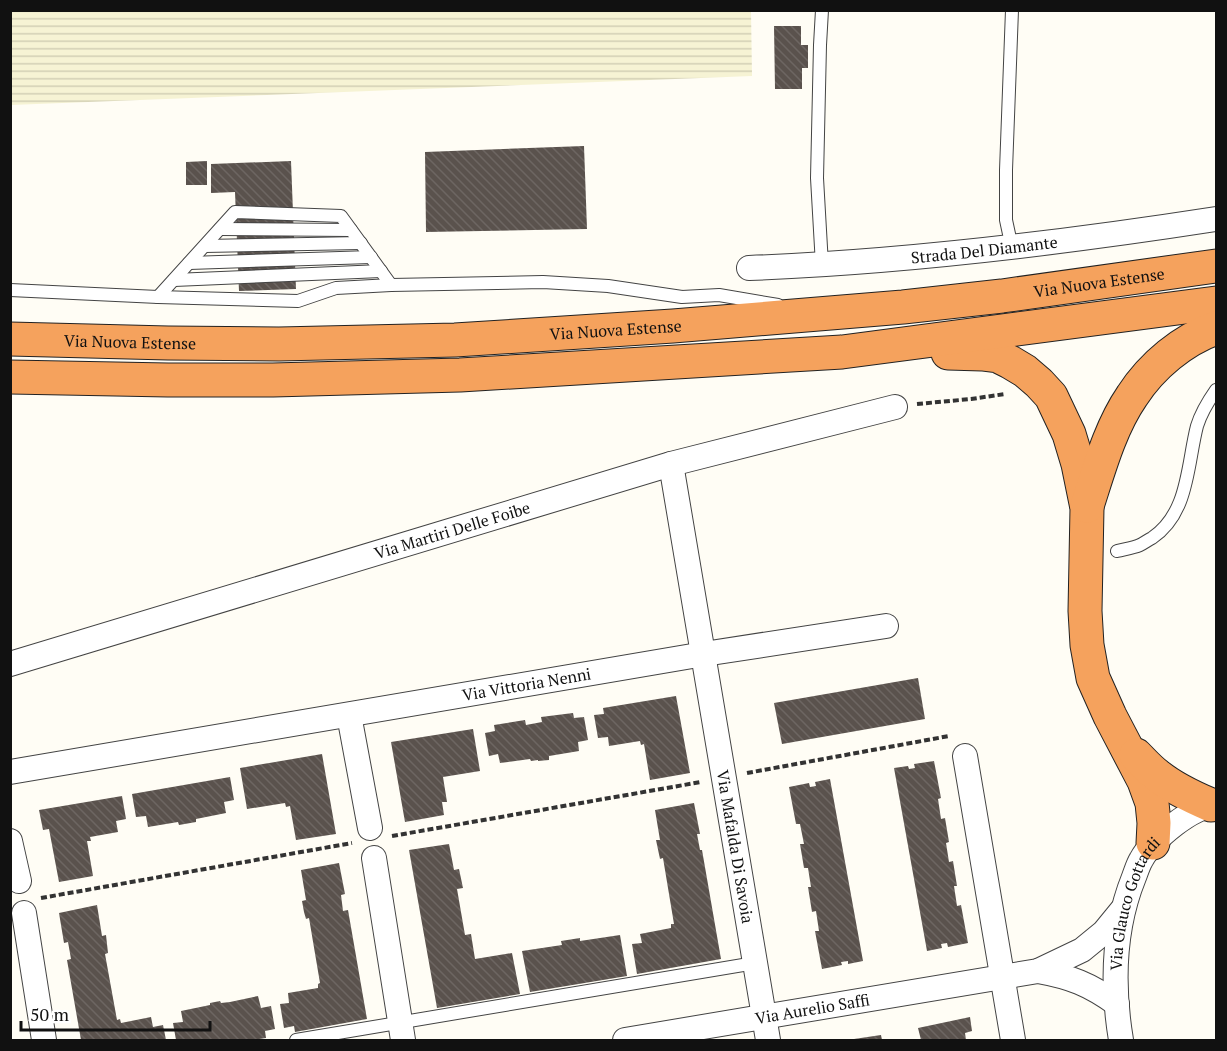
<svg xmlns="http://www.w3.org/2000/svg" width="1227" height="1051" font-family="'PT Serif',serif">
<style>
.farmland{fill:url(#farmland-rules)}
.building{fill:url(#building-back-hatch)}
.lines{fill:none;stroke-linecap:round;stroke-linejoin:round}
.lane-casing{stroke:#444;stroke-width:14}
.street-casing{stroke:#444;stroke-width:26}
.highway-casing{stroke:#222;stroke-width:35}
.path{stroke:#333;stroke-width:4;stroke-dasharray:6 3;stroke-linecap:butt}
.lane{stroke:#fff;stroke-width:12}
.street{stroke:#fff;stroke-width:24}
.highway{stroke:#f5a25d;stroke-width:33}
.labels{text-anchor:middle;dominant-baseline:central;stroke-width:6;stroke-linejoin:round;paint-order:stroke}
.street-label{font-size:16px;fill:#111;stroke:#fff}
</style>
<defs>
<pattern id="farmland-rules" width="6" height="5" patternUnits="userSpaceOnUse" patternTransform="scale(1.5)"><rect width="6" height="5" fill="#f6f3d4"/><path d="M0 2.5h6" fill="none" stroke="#d2cfb5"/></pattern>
<pattern id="building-back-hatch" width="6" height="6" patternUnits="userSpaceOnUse" patternTransform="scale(1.5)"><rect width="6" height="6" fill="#5a524d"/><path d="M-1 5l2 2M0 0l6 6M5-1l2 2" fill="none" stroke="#6d6662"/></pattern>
</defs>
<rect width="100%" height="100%" fill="#fffdf5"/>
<!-- farmland -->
<path class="farmland" d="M10,11h741l1,65 -741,29z"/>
<!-- building -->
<g class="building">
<path d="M774,26h27v19h7v23h-6v21h-27z"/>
<path d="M584,146l3,83 -161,3 -1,-80z"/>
<path d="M207,161v24h-21v-23z"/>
<path d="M291,161l5,128 -57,2 -4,-99 -24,1v-29z"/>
<path d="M918,678l7,41 -143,25 -8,-41z"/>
<path d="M676,696l14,77 -40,7 -6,-36 -3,1 -1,-4 -31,5 -1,-9 -10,1 -4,-23 10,-1 -1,-6z"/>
<path d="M573,713l1,5 10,-1 4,23 -10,2 1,9 -30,5v4l-11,1v-1l-7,1 -1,-2 -30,4 -2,-9 -9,2 -4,-23 10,-2 -1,-6 31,-5 1,5 16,-3 -1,-5z"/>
<path d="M473,729l7,42 -37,6 4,25h-5l2,13 -39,7 -14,-80z"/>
<path d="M322,754l14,80 -40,6 -6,-34 -4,1 -1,-4 -38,6 -7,-41z"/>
<path d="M934,761l7,37 -3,1 3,20 4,-1 4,24 -3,1 3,19 4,-1 4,25h-3l3,20 4,-1 7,38 -20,4 -1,-4 -6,1 1,4 -15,3 -33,-183 14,-2 1,3 6,-1 -1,-4z"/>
<path d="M230,777l4,23 -10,2 2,11 -30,6v3l-17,3 -1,-3 -30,5 -2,-11 -10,1 -4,-23z"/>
<path d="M830,779l33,182 -15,3v-3l-7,1 1,3 -20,4 -7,-38h4l-3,-20 -4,1 -4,-25h3l-3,-19h-4l-4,-24h4l-4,-20h-4l-7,-37 20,-4 1,4 6,-1 -1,-4z"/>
<path d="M122,796l4,23 -10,2 2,11 -28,5 1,4h-4l6,35 -34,6 -10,-53 -6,1 -4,-20z"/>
<path d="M694,803l6,31h-3l3,16h2l19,109 -84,15 -5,-30 10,-1 -2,-9 31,-6v-4h3l-11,-66 -3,1 -4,-19h4l-5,-30z"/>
<path d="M449,844l5,26 5,-1 4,19 -6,1 8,46 6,-1 4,25 37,-6 8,41 -83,14 -28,-158z"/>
<path d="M339,863l6,31 -4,1 2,16 5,-1 19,109 -72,13 -1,-6 -10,2 -4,-24 9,-1 -1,-10 30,-5v-4l2,-1 -11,-65 -3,1 -2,-7 -2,-11 4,-1 -5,-30z"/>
<path d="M97,905l5,31 4,-1 2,18 -3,1 12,66 3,-1 1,4 30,-6 2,10 10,-2 3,15h-85l-14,-80 4,-1 -3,-17 -4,1 -5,-30z"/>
<path d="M620,935l7,41 -97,16 -8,-41 40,-6 -1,-4 19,-3v3z"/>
<path d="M258,996l3,12 10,-2 4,23 -10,2 1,7 -13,2h-77l-3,-17 10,-1 -2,-11 29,-6v-2l10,-2 1,2 9,-1z"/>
<path d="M970,1017l2,14 -7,2 1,7h-45l-3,-12z"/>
<path d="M881,1035l1,5h-28v-1z"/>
</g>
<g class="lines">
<defs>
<g id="lane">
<path d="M220,229l131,1"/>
<path d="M205,246l156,-3"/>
<path d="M1012,248l-6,-28v-50l6,-160"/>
<path d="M189,263l182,-6"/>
<path d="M822,265l-5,-87 3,-133 2,-35"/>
<path d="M174,280l207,-9"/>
<path d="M10,290l148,7 140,4 38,-13 55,-3 152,-3 65,4 74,11 37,-2 59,10"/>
<path d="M158,297l77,-85 106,4 50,69"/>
<path d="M1117,551c8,-2 16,-3 23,-6 4,-2 8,-5 12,-7 37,-25 35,-73 45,-112 4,-13 12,-26 19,-36"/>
<path d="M296,1040l459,-77"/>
</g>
<g id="street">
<path id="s1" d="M749,268c157,-6 312,-25 467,-49"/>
<path id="s2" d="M671,464l97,576"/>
<path id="s3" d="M10,664l661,-200 224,-57"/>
<path d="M349,715l21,113"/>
<path d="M965,756l48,284"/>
<path id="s4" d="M10,772l694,-118 182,-28"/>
<path d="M10,841l9,40"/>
<path d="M374,858l29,182"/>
<path d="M24,913l20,127"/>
<path d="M1038,971c33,6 51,13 79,33"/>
<path id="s5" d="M625,1040l413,-69 44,-21 22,-18 18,-22"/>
<path id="s6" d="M1121,1040c-9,-54 -8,-111 13,-163 2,-5 4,-12 7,-17 8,-15 21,-26 34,-36 12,-9 27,-18 41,-20"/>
</g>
<g id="highway">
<path id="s7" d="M10,339l158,4 111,1 176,-4 218,-14 230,-19 99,-11 214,-30"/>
<path d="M948,353l34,1 16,2 12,6 15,9 14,12 12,13 18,38 9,30 9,44 -2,103 2,34 6,33 17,38 34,65 8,22 2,20 -1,20"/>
<path d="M10,377l158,3h105l187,-5 382,-23 374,-49"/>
<path d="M1087,506c12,-37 23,-78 45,-110 20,-31 51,-56 84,-68"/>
<path d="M1136,755c7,7 13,14 21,20 16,13 35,22 54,30"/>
</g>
</defs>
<!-- lane casing -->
<use href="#lane" class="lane-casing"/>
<!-- street casing -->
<use href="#street" class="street-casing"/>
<!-- highway casing -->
<use href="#highway" class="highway-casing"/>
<!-- path -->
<g class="path">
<path d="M917,404l54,-5 34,-5"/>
<path d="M747,773l202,-37"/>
<path d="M392,836l309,-54"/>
<path d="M41,898l311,-55"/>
</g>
<!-- lane -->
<use href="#lane" class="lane"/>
<!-- street -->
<use href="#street" class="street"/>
<!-- highway -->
<use href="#highway" class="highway"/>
</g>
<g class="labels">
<!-- street labels -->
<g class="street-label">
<text stroke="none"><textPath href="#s1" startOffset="236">Strada Del Diamante</textPath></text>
<text stroke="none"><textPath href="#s7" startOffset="1092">Via Nuova Estense</textPath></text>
<text stroke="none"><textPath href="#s7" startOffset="606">Via Nuova Estense</textPath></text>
<text stroke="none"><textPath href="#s7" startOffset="120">Via Nuova Estense</textPath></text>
<text stroke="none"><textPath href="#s3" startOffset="462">Via Martiri Delle Foibe</textPath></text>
<text stroke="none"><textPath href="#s4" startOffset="524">Via Vittoria Nenni</textPath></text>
<text stroke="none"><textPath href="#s2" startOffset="388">Via Mafalda Di Savoia</textPath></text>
<text stroke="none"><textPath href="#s6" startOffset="140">Via Glauco Gottardi</textPath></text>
<text stroke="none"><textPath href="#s5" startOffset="190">Via Aurelio Saffi</textPath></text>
</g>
</g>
<!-- border -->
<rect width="1227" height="1051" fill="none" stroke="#111111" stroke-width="24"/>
<!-- scale -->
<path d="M21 1021v9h189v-9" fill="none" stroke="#111111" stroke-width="3"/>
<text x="30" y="1021" font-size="18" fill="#111111" stroke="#ffffff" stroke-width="4.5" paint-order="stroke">50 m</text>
</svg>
